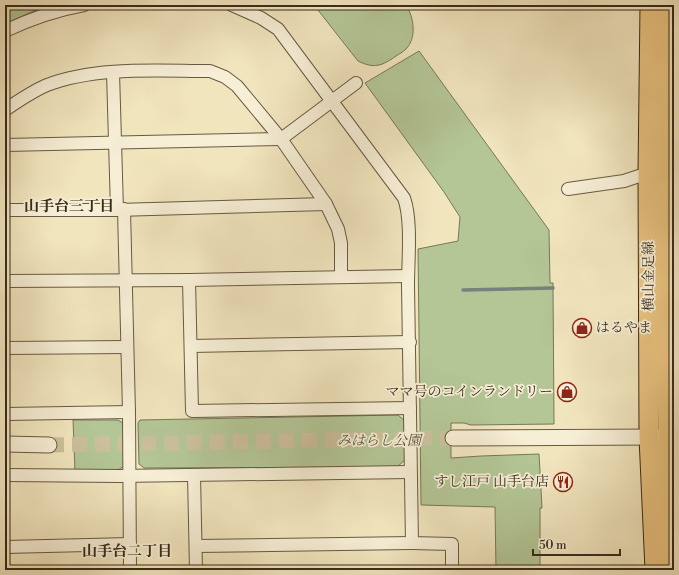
<svg xmlns="http://www.w3.org/2000/svg" width="679" height="575" font-family="'Libre Bodoni','Noto Serif JP',serif">
<style>
.green{fill:#b4c696;stroke:#767858}
.lines{fill:none;stroke-linecap:round;stroke-linejoin:round}
.stream{stroke:#76827b;stroke-width:3.5}
.tertiary-tunnel{stroke:#ccc09d;stroke-width:15;stroke-dasharray:15 8;stroke-linecap:butt}
.minor-casing{stroke:#675a43;stroke-width:14}
.tertiary-casing{stroke:#675a43;stroke-width:17}
.primary-casing{stroke:#392b1a;stroke-width:21}
.minor{stroke:#f6eed5;stroke-width:12}
.tertiary{stroke:#f6eed5;stroke-width:15}
.primary{stroke:#e8c27f;stroke-width:19}
.labels{text-anchor:middle;dominant-baseline:central;stroke-width:3.5;stroke-linejoin:round;paint-order:stroke}
.street-label{font-size:14px;fill:#392b1a;stroke:#f6eed5}
.poi-label{font-size:14px;fill:#392b1a;stroke:#f6eed5;text-anchor:end}
.park-label{font-size:14px;font-style:italic;fill:#585239;stroke:#f6eed5}
.neighbourhood-label{font-size:15px;font-weight:bold;fill:#392b1a;stroke:#f6eed5}
</style>
<rect width="100%" height="100%" fill="#f1e5be"/>
<filter id="stains"><feTurbulence type="fractalNoise" baseFrequency=".005" numOctaves="4"/><feColorMatrix values="0 0 0 0 .2 0 0 0 0 .09 0 0 0 0 .02 0 0 0 .5 -.17"/></filter>
<radialGradient id="worn" r=".72"><stop offset=".6" stop-color="#630" stop-opacity="0"/><stop offset="1" stop-color="#630" stop-opacity=".3"/></radialGradient>
<!-- green -->
<g class="green">
<path d="M5,5h42l-42,19z"/>
<path d="M314,5h92c8,12 11,33 0,44 -3,3 -7,5 -10,7 -14,10 -22,13 -38,5z"/>
<path d="M419,51l130,179 1,53h3l1,141 -83,1 -7,-2h-13v35l30,-2 58,-2 3,54h-2v62h-44l-1,-63 -74,-2 -3,-256 40,-8 2,-24 -16,-25 -79,-109z"/>
<path d="M398,415l6,5 2,39 -9,8 -253,1 -5,-4 -1,-41 2,-3z"/>
<path d="M73,420h45l5,3 1,43 -6,4 -43,1z"/>
</g>
<g class="lines">
<!-- stream -->
<path class="stream" d="M463,290l90,-2"/>
<!-- tertiary-tunnel -->
<path class="tertiary-tunnel" d="M49,445l404,-7"/>
<defs>
<g id="minor">
<path d="M232,5l29,13 17,11 126,169c8,22 4,62 4,87 2,86 2,172 4,258l40,1v26"/>
<path d="M5,31c25,-12 51,-21 79,-26"/>
<path d="M113,72l4,138"/>
<path d="M5,110c13,-9 28,-19 42,-25 49,-19 112,-14 163,-14l15,6 12,9 44,53 45,65 12,25 3,14v34"/>
<path d="M5,145l276,-6 75,-56"/>
<path d="M568,189l56,-8 24,-8"/>
<path d="M124,209l5,203 1,158"/>
<path d="M5,210h112l209,-6"/>
<path d="M189,280l3,131 218,-3"/>
<path d="M5,281l184,-1 219,-4"/>
<path d="M191,346l219,-4"/>
<path d="M5,348l122,-1"/>
<path d="M5,414l124,-2"/>
<path d="M5,475l115,1 290,-4"/>
<path d="M194,475l2,95"/>
<path d="M196,546l216,-3"/>
<path d="M5,547l125,-3"/>
</g>
<g id="tertiary">
<path d="M453,438l207,-1"/>
<path d="M5,444l44,1"/>
</g>
<g id="primary">
<path d="M650,5l-2,168 1,264 6,133"/>
<path d="M664,5v167l6,398"/>
</g>
</defs>
<!-- minor casing -->
<use href="#minor" class="minor-casing"/>
<!-- tertiary casing -->
<use href="#tertiary" class="tertiary-casing"/>
<!-- primary casing -->
<use href="#primary" class="primary-casing"/>
<!-- minor -->
<use href="#minor" class="minor"/>
<!-- tertiary -->
<use href="#tertiary" class="tertiary"/>
<!-- primary -->
<use href="#primary" class="primary"/>
</g>
<!-- icons -->
<defs>
<symbol id="shop-ring" viewBox="-11 -11 22 22"><circle r="9.5" fill="#f6eed5" stroke="#8f2418" stroke-width="1.5"/><path d="M-5-2.5h2.3a2.7 3.5 0 0 1 5.4 0H5L5.5 6h-11ZM-1.5-2.5h3a1.5 2.3 0 0 0-3 0Z" fill="#8f2418"/></symbol>
<symbol id="restaurant-ring" viewBox="-11 -11 22 22"><circle r="9.5" fill="#f6eed5" stroke="#8f2418" stroke-width="1.5"/><path d="M-5-6h1v4h1v-4h1v4h1v-4h1v5L-1.5 .5V6h-2V.5L-5-1ZM5-6V6H3V1.5H1.5Q1.5-4 5-6Z" fill="#8f2418"/></symbol>
</defs>
<g fill-rule="evenodd">
<use href="#shop-ring" x="571" y="317" width="22" height="22"/>
<use href="#shop-ring" x="556" y="381" width="22" height="22"/>
<use href="#restaurant-ring" x="552" y="471" width="22" height="22"/>
</g>
<g class="labels">
<!-- street labels -->
<g class="street-label">
<text transform="translate(649 276) rotate(-90)">横山金足線</text>
</g>
<!-- poi labels -->
<g class="poi-label">
<text x="596" y="328" text-anchor="start">はるやま</text>
<text x="553" y="392">ママ号のコインランドリー</text>
<text x="549" y="482">すし江戸 山手台店</text>
</g>
<!-- park labels -->
<g class="park-label">
<text x="379" y="441">みはらし公園</text>
</g>
<!-- neighbourhood labels -->
<g class="neighbourhood-label">
<text x="69" y="206">山手台三丁目</text>
<text x="127" y="551">山手台二丁目</text>
</g>
</g>
<!-- margin -->
<rect width="679" height="575" fill="none" stroke="#f1e5be" stroke-width="20"/>
<rect x="6" y="6" width="667" height="563" fill="none" stroke="#392b1a" stroke-width="2"/>
<rect x="10" y="10" width="659" height="555" fill="none" stroke="#392b1a"/>
<!-- scale -->
<path d="M533 549v6h87v-6" fill="none" stroke="#392b1a" stroke-width="2"/>
<text x="539" y="549" font-size="12" fill="#392b1a" stroke="#f6eed5" stroke-width="3" paint-order="stroke">50 m</text>
<rect width="100%" height="100%" filter="url(#stains)"/>
<rect width="100%" height="100%" fill="url(#worn)"/>
</svg>
